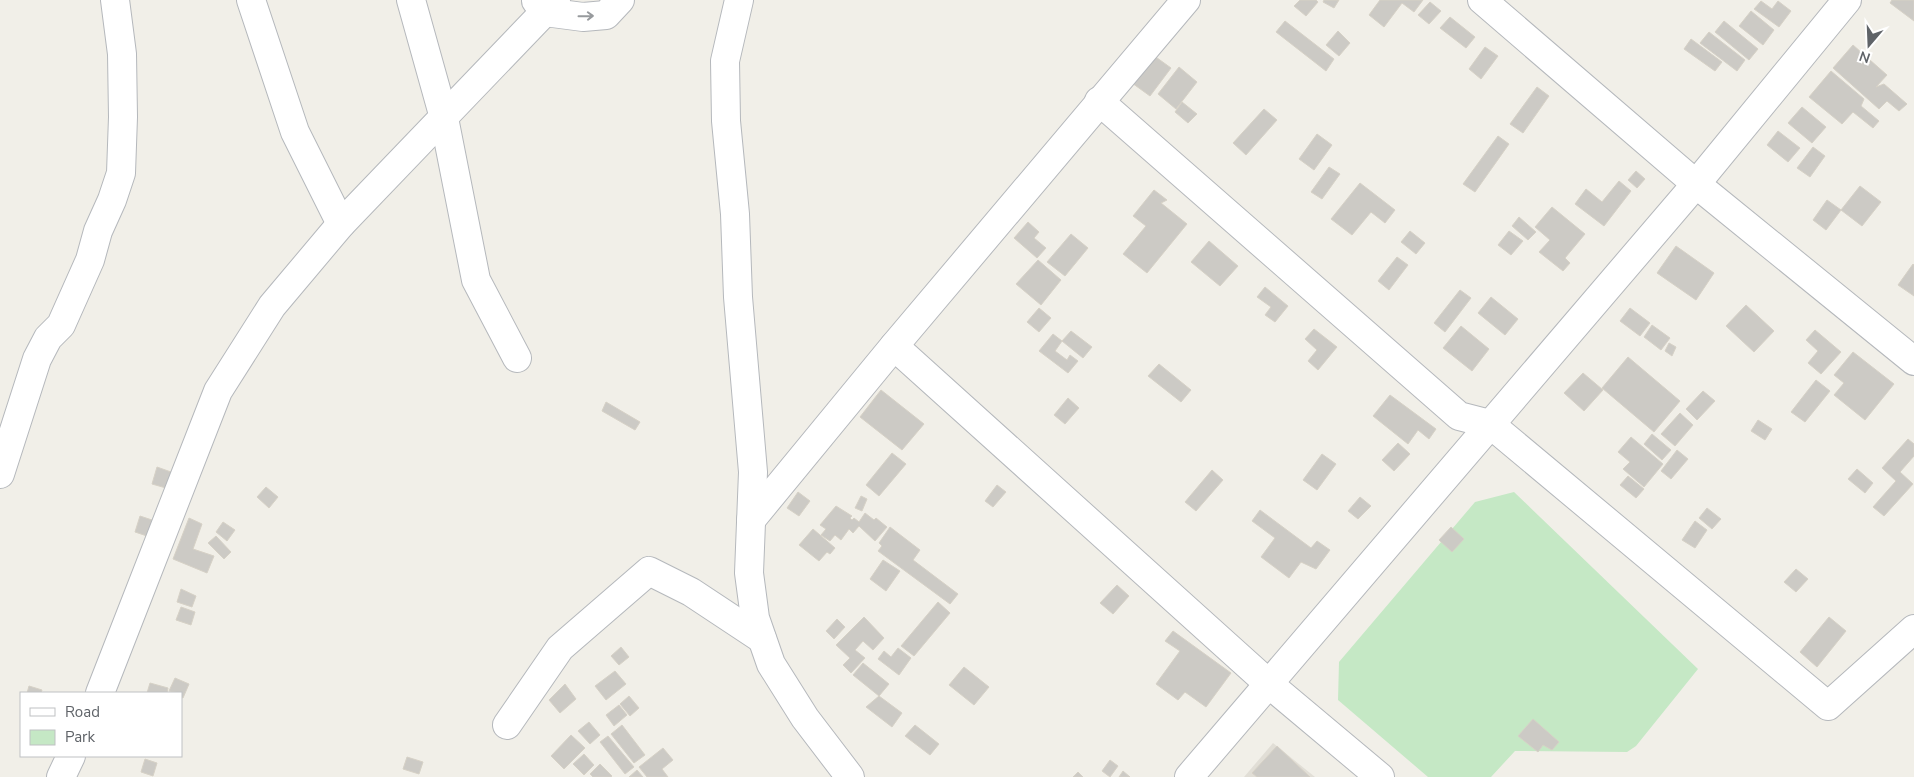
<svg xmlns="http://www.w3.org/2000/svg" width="1914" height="777" font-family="'Nunito Sans',sans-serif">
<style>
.education{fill:#e1ded6}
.green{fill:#c5e8c5}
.building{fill:#cccac5;stroke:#d6d1c6}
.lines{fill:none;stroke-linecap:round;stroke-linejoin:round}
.minor-casing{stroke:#b5b8bc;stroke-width:30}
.minor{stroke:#fff;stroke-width:28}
.oneway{stroke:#979a9d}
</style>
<rect width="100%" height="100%" fill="#f1efe8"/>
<!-- education -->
<path class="education" d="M1273,743l42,34h-71z"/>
<!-- green -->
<path class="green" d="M1514,492l184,177 -62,77 -9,6 -112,-1 -24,26h-63l-90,-77 1,-38 136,-160z"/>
<!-- building -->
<g class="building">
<path d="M1300,0h16l2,2 -12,14 -12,-10z"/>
<path d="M1324,0h15l-5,8 -11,-6z"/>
<path d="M1380,0h43l-9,12 -12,-9 -18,24 -15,-12z"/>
<path d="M1892,0h22v21l-24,-18z"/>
<path d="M1761,1l11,8 6,-8 13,10 -12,16 -25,-18z"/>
<path d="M1430,2l11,9 -12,13 -11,-9z"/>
<path d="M1751,11l23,19 -11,15 -24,-19z"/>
<path d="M1450,17l25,20 -9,11 -26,-20z"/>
<path d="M1285,21l49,38 -8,12 -50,-39z"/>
<path d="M1724,21l34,28 -9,11 -34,-28z"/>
<path d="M1338,31l12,12 -11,13 -13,-11z"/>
<path d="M1709,32l36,28 -8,11 -37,-28z"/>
<path d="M1691,39l31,23 -7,9 -31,-22z"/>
<path d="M1853,45l34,30 -11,12 8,-3 23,20 -8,7 -12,-10 -8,8 -46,-41z"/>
<path d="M1485,47l13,9 -17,23 -12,-10z"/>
<path d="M1153,55l18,13 -21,28 -18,-13z"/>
<path d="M1179,67l18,15 -21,27 -18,-15z"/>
<path d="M1831,71l33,28 -3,7 18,15 -6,7 -20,-16 -11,12 -33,-27z"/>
<path d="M1537,87l12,9 -26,37 -13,-9z"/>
<path d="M1182,102l15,12 -9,9 -13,-11z"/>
<path d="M1802,107l24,20 -14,16 -24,-20z"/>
<path d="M1264,109l13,11 -31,35 -13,-12z"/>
<path d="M1778,131l22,17 -12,14 -21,-17z"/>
<path d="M1317,134l15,11 -18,25 -15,-11z"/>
<path d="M1498,136l11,8 -34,48 -12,-8z"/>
<path d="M1813,147l12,9 -15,21 -13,-9z"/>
<path d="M1329,167l11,7 -18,25 -11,-7z"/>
<path d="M1636,171l9,8 -8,9 -9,-8z"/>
<path d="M1619,181l12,10 -27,35 -29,-22 11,-15 16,13z"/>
<path d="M1360,183l35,27 -10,13 -14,-11 -19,23 -21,-16z"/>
<path d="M1860,186l21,16 -19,24 -21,-16z"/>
<path d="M1154,190l13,10 -6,3 26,21 -40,49 -24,-19 23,-28 -13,-10z"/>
<path d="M1827,200l14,10 -15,20 -13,-10z"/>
<path d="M1552,207l33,27 -20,24 5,5 -7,8 -24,-19 11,-12 -15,-13z"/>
<path d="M1519,217l17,15 -8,8 -16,-14z"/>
<path d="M1028,222l11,10 -5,6 12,10 -9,10 -23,-20z"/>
<path d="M1410,231l15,12 -9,11 -15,-12z"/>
<path d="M1509,231l14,10 -12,14 -13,-10z"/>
<path d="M1071,234l17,14 -23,28 -18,-14z"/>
<path d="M1209,241l29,25 -18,20 -29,-24z"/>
<path d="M1676,246l38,27 -18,27 -39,-27z"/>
<path d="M1397,257l11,8 -19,25 -11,-9z"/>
<path d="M1038,260l23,20 -20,25 -25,-21z"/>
<path d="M1913,264l1,1v31l-16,-11z"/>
<path d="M1265,287l23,19 -13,16 -10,-7 6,-8 -14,-10z"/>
<path d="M1460,290l11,8 -26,34 -11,-9z"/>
<path d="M1491,297l27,22 -13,16 -27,-22z"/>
<path d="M1746,305l28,26 -20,21 -28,-26z"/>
<path d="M1039,308l12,10 -12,14 -12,-10z"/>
<path d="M1630,308l20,15 -10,13 -20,-15z"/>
<path d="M1652,325l18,13 -9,12 -17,-13z"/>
<path d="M1461,326l28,23 -17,22 -29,-23z"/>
<path d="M1314,329l23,18 -19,23 -10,-9 9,-11 -12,-11z"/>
<path d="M1815,330l26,22 -20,22 -13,-11 10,-12 -12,-11z"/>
<path d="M1071,331l21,16 -9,11 -21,-17z"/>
<path d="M1053,334l9,7 -7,10 12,9 3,-5 8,6 -10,12 -29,-22z"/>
<path d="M1669,343l7,4 -4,9 -7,-5z"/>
<path d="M1853,352l41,32 -29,36 -31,-25 10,-12 -10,-8z"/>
<path d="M1628,357l52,44 -26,31 -52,-44z"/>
<path d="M1159,364l32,26 -10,12 -33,-26z"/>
<path d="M1583,373l20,17 -19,21 -20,-18z"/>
<path d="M1816,380l14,11 -25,31 -14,-10z"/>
<path d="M881,390l43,34 -22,26 -42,-33z"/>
<path d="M1703,391l12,10 -18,19 -11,-11z"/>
<path d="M1390,395l46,34 -7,10 -11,-9 -10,14 -35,-28z"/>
<path d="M1068,398l11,10 -14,16 -11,-9z"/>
<path d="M606,402l34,20 -5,8 -33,-19z"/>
<path d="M1680,413l13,12 -18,21 -14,-12z"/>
<path d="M1758,420l14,9 -7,11 -14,-9z"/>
<path d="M1652,434l19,16 -9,10 -18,-16z"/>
<path d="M1631,437l32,27 -19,23 -21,-18 7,-7 -12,-10z"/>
<path d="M1908,439l6,5v12l-14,16 13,12 -29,32 -11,-9 23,-26 -14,-13z"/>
<path d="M1398,443l12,11 -16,17 -12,-11z"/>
<path d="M1677,450l11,9 -17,20 -10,-8z"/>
<path d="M892,453l14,11 -27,32 -13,-11z"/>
<path d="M1322,454l14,10 -19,26 -14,-10z"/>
<path d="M157,467l14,5 -5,16 -14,-4z"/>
<path d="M1857,469l16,14 -8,10 -17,-14z"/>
<path d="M1212,470l11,10 -27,31 -11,-9z"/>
<path d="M1628,476l16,13 -8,9 -16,-13z"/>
<path d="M997,485l9,7 -13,15 -8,-6z"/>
<path d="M266,487l12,10 -9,11 -12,-11z"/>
<path d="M798,492l12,9 -11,15 -12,-8z"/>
<path d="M861,496l6,3 -5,12 -7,-3z"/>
<path d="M1360,497l11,9 -13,13 -10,-8z"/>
<path d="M836,506l16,10 -2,2 2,2 2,-2 5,4 6,-9 9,7 2,-2 11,9 -12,14 -16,-15 -6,7 -4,-4 -8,11 -6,-5 -5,6 -9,-6 5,-6 -6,-4z"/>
<path d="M1707,508l14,11 -9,10 -13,-11z"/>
<path d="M1260,510l51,38 6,-7 13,9 -14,19 -15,-7 -12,16 -28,-21 14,-19 -23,-17z"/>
<path d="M140,516l12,4 -5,16 -12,-4z"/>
<path d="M189,518l13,6 -9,25 21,7 -7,17 -34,-14z"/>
<path d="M1695,521l12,9 -12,18 -13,-8z"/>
<path d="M223,522l12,8 -8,11 -11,-9z"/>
<path d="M890,527l30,23 -7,10 45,34 -8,10 -72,-53 4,-5 -3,-3z"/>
<path d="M1451,527l13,12 -12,13 -13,-12z"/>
<path d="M813,529l22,19 -5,6 -3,-2 -8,9 -20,-16z"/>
<path d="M216,536l15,16 -7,7 -16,-16z"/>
<path d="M883,560l17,11 -14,20 -16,-12z"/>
<path d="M1796,569l12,10 -12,13 -12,-10z"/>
<path d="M1117,585l12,11 -16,18 -13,-11z"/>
<path d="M181,589l15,7 -4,11 -15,-5z"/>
<path d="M938,602l12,11 -36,43 -13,-10z"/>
<path d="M181,607l14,5 -4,13 -15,-5z"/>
<path d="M864,617l20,21 -11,12 -10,-9 -8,9 10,8 -14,15 -8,-8 7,-7 -14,-13z"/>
<path d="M1829,617l17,14 -29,36 -17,-15z"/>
<path d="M837,619l8,8 -11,12 -8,-8z"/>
<path d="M1173,631l58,42 -25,34 -21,-15 -7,8 -22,-16 24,-33 -15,-10z"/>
<path d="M621,647l8,10 -10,8 -8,-9z"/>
<path d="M898,648l13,10 -12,17 -21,-16 6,-8 7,6z"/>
<path d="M863,663l26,21 -10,12 -26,-21z"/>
<path d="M964,667l25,20 -15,18 -25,-20z"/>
<path d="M615,671l11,13 -20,16 -11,-14z"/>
<path d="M175,678l14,6 -6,14 -2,-1v-4l-12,-2z"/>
<path d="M150,683l18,5 -1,5h-20z"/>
<path d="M565,684l11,15 -16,14 -11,-13z"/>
<path d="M29,686l13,4 -1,3h-14z"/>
<path d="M629,696l10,12 -9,8 -10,-12z"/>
<path d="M879,696l23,17 -10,14 -26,-20z"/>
<path d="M619,705l8,10 -13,11 -8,-11z"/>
<path d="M1533,719l26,23 -7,8 -9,-5 -5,7 -20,-16z"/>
<path d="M589,722l11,13 -10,9 -12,-13z"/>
<path d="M622,725l23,30 -11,8 -23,-29z"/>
<path d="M915,725l24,19 -9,11 -25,-19z"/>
<path d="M571,735l14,13 -21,21 -13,-13z"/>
<path d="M608,736l26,31 -9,7 -25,-32z"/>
<path d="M1277,746l33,31h-53l-5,-4z"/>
<path d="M663,748l10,12 -11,9 6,8h-21l-8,-10z"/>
<path d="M584,754l10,11 -10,10 -11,-11z"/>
<path d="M407,757l16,5 -4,12 -16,-5z"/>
<path d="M145,759l12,4 -4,13 -12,-4z"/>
<path d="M1110,760l8,6 -8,11 -8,-6z"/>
<path d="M600,764l12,12 -1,1h-18l-3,-3z"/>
<path d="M637,770l6,7h-14z"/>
<path d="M1123,771l7,6h-11z"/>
<path d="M1078,772l5,5h-10z"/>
</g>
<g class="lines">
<defs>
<g id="minor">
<path d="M251,0l44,132 46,92"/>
<path d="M411,0l33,118 32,162 41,78"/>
<path d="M739,0l-14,61 1,60 9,93 3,83 15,175 -4,101 6,45 16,46 34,54 45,59"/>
<path d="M1482,0l214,184 218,177"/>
<path d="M536,1l9,11 38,5 23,-2 14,-15"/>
<path d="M1099,101l360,315 31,8 338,282 86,-77"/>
<path d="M894,346l375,338 111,93"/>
<path d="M0,474l37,-115 11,-21 13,-13 29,-65 8,-29 14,-31 9,-27 2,-56 -1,-63 -7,-54"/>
<path d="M751,520l143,-174 292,-346"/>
<path d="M100,693l118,-302 54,-85 69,-82 215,-224"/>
<path d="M507,725l53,-77 89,-77 42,21 71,47"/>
<path d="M61,777l10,-21"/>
<path d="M1189,777l507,-593 151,-184"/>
</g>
</defs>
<!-- minor casing -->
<use href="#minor" class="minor-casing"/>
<!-- minor -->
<use href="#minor" class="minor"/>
</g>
<!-- one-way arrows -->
<defs><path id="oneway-shaft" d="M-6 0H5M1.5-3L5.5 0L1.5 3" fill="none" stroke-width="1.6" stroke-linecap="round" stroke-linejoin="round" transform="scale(1.25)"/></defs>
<use class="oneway" href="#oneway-shaft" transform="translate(586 16) rotate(-1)"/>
<!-- legend -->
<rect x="20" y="692" width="162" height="65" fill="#ffffff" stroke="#bfc1c3"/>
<rect x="30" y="708" width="25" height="8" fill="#ffffff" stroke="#bfc1c3"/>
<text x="65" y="717" font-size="15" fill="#5f6368">Road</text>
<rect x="30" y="730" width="25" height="15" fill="#c5e8c5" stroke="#bfc1c3"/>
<text x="65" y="742" font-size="15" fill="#5f6368">Park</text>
<!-- north arrow -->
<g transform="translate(1869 45) rotate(199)" stroke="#ffffff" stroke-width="4" paint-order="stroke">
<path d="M0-4L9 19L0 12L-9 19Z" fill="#5f6368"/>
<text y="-8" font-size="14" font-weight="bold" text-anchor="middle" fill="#5f6368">N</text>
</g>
</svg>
